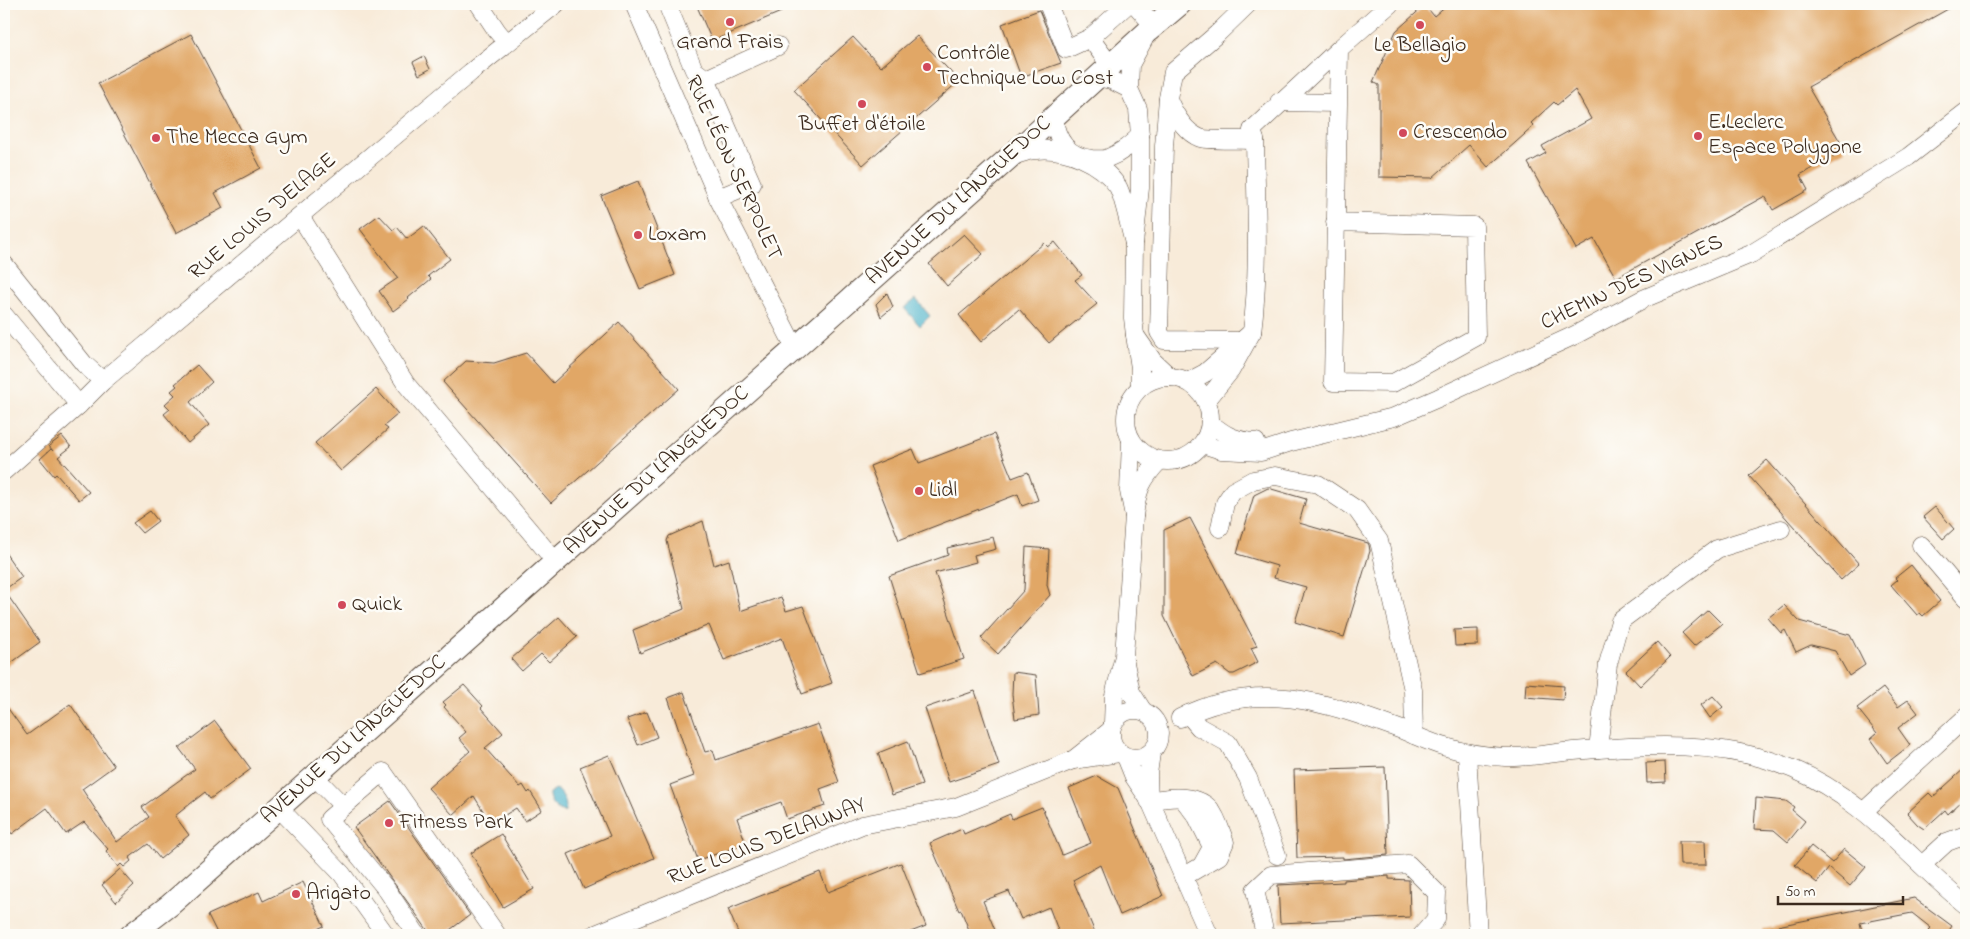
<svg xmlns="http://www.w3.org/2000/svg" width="1970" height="939" font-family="'Indie Flower',sans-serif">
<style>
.water{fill:#4db4cb;stroke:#446f74}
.building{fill:#e1a766}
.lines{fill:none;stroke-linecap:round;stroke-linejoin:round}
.minor-casing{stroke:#57473a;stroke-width:19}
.major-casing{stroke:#57473a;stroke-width:24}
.minor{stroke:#fff;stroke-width:18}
.major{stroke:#fff;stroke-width:22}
.poi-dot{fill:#d1495b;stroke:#fdfcf7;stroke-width:2}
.labels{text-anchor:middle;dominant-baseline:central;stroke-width:5;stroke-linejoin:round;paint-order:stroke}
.poi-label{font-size:22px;fill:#3b2a1e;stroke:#fdfcf7;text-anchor:start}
.street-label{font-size:22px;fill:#3b2a1e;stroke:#fdfcf7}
</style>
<rect width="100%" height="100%" fill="#fdfcf7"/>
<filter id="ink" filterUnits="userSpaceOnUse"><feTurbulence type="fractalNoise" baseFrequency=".02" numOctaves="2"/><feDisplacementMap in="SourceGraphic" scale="10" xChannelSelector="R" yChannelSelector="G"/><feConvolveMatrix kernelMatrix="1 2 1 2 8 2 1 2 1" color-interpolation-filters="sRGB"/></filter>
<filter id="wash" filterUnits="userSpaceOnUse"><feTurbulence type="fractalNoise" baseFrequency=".0096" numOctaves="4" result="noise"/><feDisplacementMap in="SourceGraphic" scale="20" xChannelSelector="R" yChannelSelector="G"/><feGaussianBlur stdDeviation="1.12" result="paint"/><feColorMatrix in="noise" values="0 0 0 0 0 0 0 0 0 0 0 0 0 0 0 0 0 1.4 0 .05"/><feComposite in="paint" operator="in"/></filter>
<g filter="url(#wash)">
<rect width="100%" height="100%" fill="#f8ebd9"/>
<!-- water -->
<g class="water">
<path d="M916,299l14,17 -10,10 -16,-18z"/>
<path d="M556,789c7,4 12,15 9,23 -9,-1 -17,-11 -16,-19z"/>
</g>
<g id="blocks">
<!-- building -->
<g class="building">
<path d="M696,4h104l-88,37z"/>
<path d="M1448,4h509l-149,83 37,63 -45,25 8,15 -35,20 -8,-14 -149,82 -22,-39 -18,10 -48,-86 18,-10 -4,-7 49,-27 -16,-29 -18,15 -3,-3 -23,21 3,3 -46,41 -19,-22 -37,33 -53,-1v-92l-6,-3 23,-51 29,-26 9,11z"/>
<path d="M1039,10l22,53 -40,14 -19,-53z"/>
<path d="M191,34l70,134 -46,25 8,15 -47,25 -78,-150z"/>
<path d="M917,36l42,45 -96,84 -69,-75 59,-53 28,30z"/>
<path d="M424,56l6,13 -11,6 -6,-13z"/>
<path d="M638,181l37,94 -35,14 -39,-93z"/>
<path d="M379,215l14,15 4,-3 10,12 17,-13 26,33 -22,17 3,3 -23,19 1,1 -16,12 -14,-20 19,-13 -38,-49z"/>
<path d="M964,234l19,20 -36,32 -18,-22z"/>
<path d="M1055,242l27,33 -7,5 22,24 -48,39 -30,-34 -38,33 -22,-27 85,-72 4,4z"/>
<path d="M887,293l6,14 -12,10 -5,-13z"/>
<path d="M619,322l60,67 -128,114 -108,-121 23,-21 28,2 32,-10 27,30z"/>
<path d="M197,365l15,17 -22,20 19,23 -21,18 -24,-29 6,-5 -5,-5 10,-9 -4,-4 6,-5 -2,-2z"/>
<path d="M376,389l22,25 -14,12 4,3 -47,42 -26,-28z"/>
<path d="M994,434l18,44 16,-6 10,28 -16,6 -4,-12 -119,46 -29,-74 43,-17 6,14z"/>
<path d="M62,436l9,11 -13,10 31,35 -10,8 -23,-26 -2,2 -14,-17 11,-10 2,2 -4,-5z"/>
<path d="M1767,460l92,104 -18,16 -92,-104z"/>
<path d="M1268,488l38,11 -7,24 69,20 1,2 1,6 -26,86 -49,-15 11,-35 -32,-9 3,-12 -40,-12 17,-59z"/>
<path d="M1935,507l19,22 -11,10 -20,-22z"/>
<path d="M150,511l8,10 -16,12 -9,-10z"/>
<path d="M1190,518l67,128 -6,2 7,14 -24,12h-4l-13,-10 -24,12 -29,-60v-86z"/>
<path d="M703,521l11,44 15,-5 11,51 41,-14 5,14 17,-5 29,77 -30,11 -20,-56 -58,22 -15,-35 -69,28 -7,-23 51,-21 -17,-68 2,-5z"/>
<path d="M993,537l3,12 -22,6 2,7 -41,11 29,86 -44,14 -31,-97 59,-21 -1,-7z"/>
<path d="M1026,547l23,2 -2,36 3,10 -52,59 -17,-16 43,-48z"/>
<path d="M4,551l18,26 -18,13z"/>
<path d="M1911,565l29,36 -17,15 -3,-3 -3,2 -26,-30 6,-5 -2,-2z"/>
<path d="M4,590l36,52 -36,26z"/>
<path d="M1784,605l15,16 51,14 15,30 -16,11 -14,-25 -24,-6 -15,7 -11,-22 -4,3 -13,-15z"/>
<path d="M1708,610l14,14 -28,22 -12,-13z"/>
<path d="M559,617l18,20 -28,25 -8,-8 -19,17 -11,-12z"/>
<path d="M1478,629v16l-23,1 -1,-16z"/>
<path d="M1657,642l13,15 -30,29 -14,-15z"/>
<path d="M1013,672l23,3 3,40 -24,4 -3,-25z"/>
<path d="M1526,683l38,3 -1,14 -38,-3z"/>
<path d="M464,685l19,21 -2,2 22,25 -18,15 35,39 3,-2 5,8 2,-2 12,19 -17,11 -9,-13 -25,16 -17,-28 -21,19 -25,-27 42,-37 -11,-13 7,-6 -22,-25 2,-2 -3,-3z"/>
<path d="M1883,688l15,19 10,-7 10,13 -20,15 12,17 -23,18 -17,-24 7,-6 -20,-25z"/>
<path d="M975,691l24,74 -50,17 -24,-74z"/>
<path d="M684,692l21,60 8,-2 3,10 102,-36 21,58 -19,7 5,17 -38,13 -6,-17 -44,16 9,26 -48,16 -28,-75 24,-9 -26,-78z"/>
<path d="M1713,696l10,11 -13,11 -9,-13z"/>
<path d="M4,703l23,32 43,-31 44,62 -32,23 35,53 32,-25 -7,-10 53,-38 -16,-21 36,-27 36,48 -41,30 -5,-7 -30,24 14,19 -29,24 -12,-15 -19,14 2,3 -7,6 -3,-3 -3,3 -12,-16 2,-2 -24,-27 -18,12 -19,-26 -35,26 -8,-12z"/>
<path d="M647,712l10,25 -19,8 -11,-26z"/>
<path d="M908,741l14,44 -30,10 -14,-42z"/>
<path d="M609,755l45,103 -70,31 -16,-35 42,-18 -30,-69z"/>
<path d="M1665,762l1,20 -19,1 -1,-20z"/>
<path d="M1385,767l3,88 -45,4v-2l-46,1 -3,-88z"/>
<path d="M1966,767v30l-18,17 -3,-4 -21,19 -6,-4 -11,-12 22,-20 4,4z"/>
<path d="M1097,776l21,12 45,108 -43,19 -20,-50 -27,15 23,55h-36l-11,-28 -28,12 -12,-28 -26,10 14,34h-26l-10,-25 -2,1 -29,-68 32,-14 2,5 46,-20 2,5 30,-12 20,48 29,-12 -22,-55z"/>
<path d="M1756,798l30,3 8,6 -2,3 13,11 -17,21 -14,-12 -20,-1z"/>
<path d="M390,801l80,114 -27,20h-12l-77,-108z"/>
<path d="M501,834l33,55 -31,18 -32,-54z"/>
<path d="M1679,841h26l1,24h-26z"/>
<path d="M1811,846l21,17 12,-14 22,18 -16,19 -21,-18 -12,15 -22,-18z"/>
<path d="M901,863l25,63 -23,9h-164l-11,-26 92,-37 8,20z"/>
<path d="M120,869l14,16 -18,17 -14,-17z"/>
<path d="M1389,876v3l20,1 1,37 -130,6 -2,-38 66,-3v-2z"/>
<path d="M303,882l21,44 -20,9h-86l-10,-20 51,-23 4,9z"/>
<path d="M1914,898l38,28 -6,9h-9l-8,-5 2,-2 -19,-15 -52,10 3,12h-99l-1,-6z"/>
</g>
</g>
</g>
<g filter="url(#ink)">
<use href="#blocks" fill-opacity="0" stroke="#57473a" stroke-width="1"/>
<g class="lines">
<defs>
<g id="minor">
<path d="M479,4l18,27 10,12"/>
<path d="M634,4l86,198 75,146"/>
<path d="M667,4l27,66 12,9"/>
<path d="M1048,4l18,45 24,-11"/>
<path d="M1135,4l19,22"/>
<path d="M1110,65l-20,-27 38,-34"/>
<path d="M1097,77l14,3 18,9"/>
<path d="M1168,99c6,14 17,33 32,39 7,3 45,1 55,2"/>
<path d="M1279,102l58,1"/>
<path d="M1053,117c4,23 14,40 39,42 5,0 11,1 16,-1 13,-5 22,-13 32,-22"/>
<path d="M1013,156c7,-2 15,-6 23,-6 29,-3 66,12 82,37 6,11 12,43 16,56l6,-55v-52l-2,-27 -9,-20 1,-24 14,-26"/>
<path d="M718,198l34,-14 -46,-105 72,-33"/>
<path d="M300,216l106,168 149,177"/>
<path d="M1335,222l139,4 2,111 -83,46 -60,-1 6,-333 51,-45"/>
<path d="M1134,243l-1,75 2,17"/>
<path d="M4,264l80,100 19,17"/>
<path d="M4,315l75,90"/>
<path d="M1252,332c8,-63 4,-129 3,-192l-3,-10 87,-81"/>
<path d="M1240,341l-76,-1 -5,-8 5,-186 4,-48 5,-26 44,-38 31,-30"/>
<circle cx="1168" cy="419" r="42"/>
<path d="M1188,382l17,-9 47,-41 -21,38 -25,31"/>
<path d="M1140,387v-19l-5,-33 18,26 17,16"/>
<path d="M1210,423c16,13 25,18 46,19"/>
<path d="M1131,441l-2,50 5,25c3,-25 7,-36 25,-55"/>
<path d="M1202,444l19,6 40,2 30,-10 103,-25 44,-19 137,-63 68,-36 108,-45 157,-97 58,-45"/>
<path d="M4,471l75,-66 24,-24 368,-309 85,-68"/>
<path d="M1220,528l5,-25 8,-12 20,-11 22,-4 43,8 39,26 22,31 34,149 1,45"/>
<path d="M1921,545l45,53"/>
<path d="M1125,663l6,29 12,19"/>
<circle cx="1135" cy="734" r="24"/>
<path d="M1188,714l11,13 29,16 20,35 29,77"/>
<path d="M1180,718c79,-40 145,-16 222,12 15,6 29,13 44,17 19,6 40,9 59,10 22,1 46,-4 68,-6 75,-6 149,-12 220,18 72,30 114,88 173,136"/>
<path d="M1113,723l1,-27 10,-40 10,-140"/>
<path d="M1598,749l10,-85 12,-43 97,-72 64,-20"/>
<path d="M1467,753l11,182"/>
<path d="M1126,757l8,20 16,24 59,134"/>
<path d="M1073,760l38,-30"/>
<path d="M314,776l29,30"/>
<path d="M1183,799l14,18 15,30 -10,18"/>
<path d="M1149,801l-1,-27 3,-21"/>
<path d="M1150,801c18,-4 46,-8 60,8 7,8 11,23 15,33l-6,14 -36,21"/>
<path d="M278,807l64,67 44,61"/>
<path d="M1864,811l102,-94"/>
<path d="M1922,865l25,-23 19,-7"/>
<path d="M417,935l-30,-45 -58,-71 54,-47 114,163"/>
<path d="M593,935l269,-110 94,-18 117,-47 46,-7"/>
<path d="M1265,935l-10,-45 16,-15 137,-11 29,29 -1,26 -14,16"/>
</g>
<path id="major" d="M131,935l39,-30 840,-748 138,-126 32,-27"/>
</defs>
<!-- minor casing -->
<use href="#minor" class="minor-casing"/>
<!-- major casing -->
<use href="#major" class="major-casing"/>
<!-- minor -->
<use href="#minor" class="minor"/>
<!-- major -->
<use href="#major" class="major"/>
</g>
</g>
<!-- markers -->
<g class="poi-dot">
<circle cx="730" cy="22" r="5"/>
<circle cx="1420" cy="25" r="5"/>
<circle cx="927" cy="67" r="5"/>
<circle cx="862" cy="104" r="5"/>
<circle cx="1403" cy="133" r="5"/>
<circle cx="1698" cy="136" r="5"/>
<circle cx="156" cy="138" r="5"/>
<circle cx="638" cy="235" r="5"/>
<circle cx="919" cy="491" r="5"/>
<circle cx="342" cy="605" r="5"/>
<circle cx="389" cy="823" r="5"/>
<circle cx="296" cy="894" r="5"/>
</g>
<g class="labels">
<!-- poi labels -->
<g class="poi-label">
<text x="730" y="43" text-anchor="middle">Grand Frais</text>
<text x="1420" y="46" text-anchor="middle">Le Bellagio</text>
<text x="937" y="54">Contrôle<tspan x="937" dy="25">Technique Low Cost</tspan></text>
<text x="1708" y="123">E.Leclerc<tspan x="1708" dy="25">Espace Polygone</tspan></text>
<text x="862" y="125" text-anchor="middle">Buffet d'étoile</text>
<text x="1413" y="133">Crescendo</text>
<text x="166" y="138">The Mecca Gym</text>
<text x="648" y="235">Loxam</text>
<text x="929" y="491">Lidl</text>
<text x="352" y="605">Quick</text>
<text x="399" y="823">Fitness Park</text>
<text x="306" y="894">Arigato</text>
</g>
<!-- street labels -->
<g class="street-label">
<text transform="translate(733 168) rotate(65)">RUE LÉON SERPOLET</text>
<text transform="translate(959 201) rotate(-42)">AVENUE DU LANGUEDOC</text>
<text transform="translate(263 217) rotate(-40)">RUE LOUIS DELAGE</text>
<text transform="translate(1632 283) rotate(-25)">CHEMIN DES VIGNES</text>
<text transform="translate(657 471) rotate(-42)">AVENUE DU LANGUEDOC</text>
<text transform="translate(354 740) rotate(-42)">AVENUE DU LANGUEDOC</text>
<text transform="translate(767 842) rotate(-21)">RUE LOUIS DELAUNAY</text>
</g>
</g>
<!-- margin -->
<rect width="1970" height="939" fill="none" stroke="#fdfcf7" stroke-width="20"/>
<!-- scale -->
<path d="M1778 896v8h125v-8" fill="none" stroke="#3b2a1e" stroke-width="2.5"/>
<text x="1785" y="896" font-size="15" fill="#3b2a1e" stroke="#fdfcf7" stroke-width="4" paint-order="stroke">50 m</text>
</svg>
